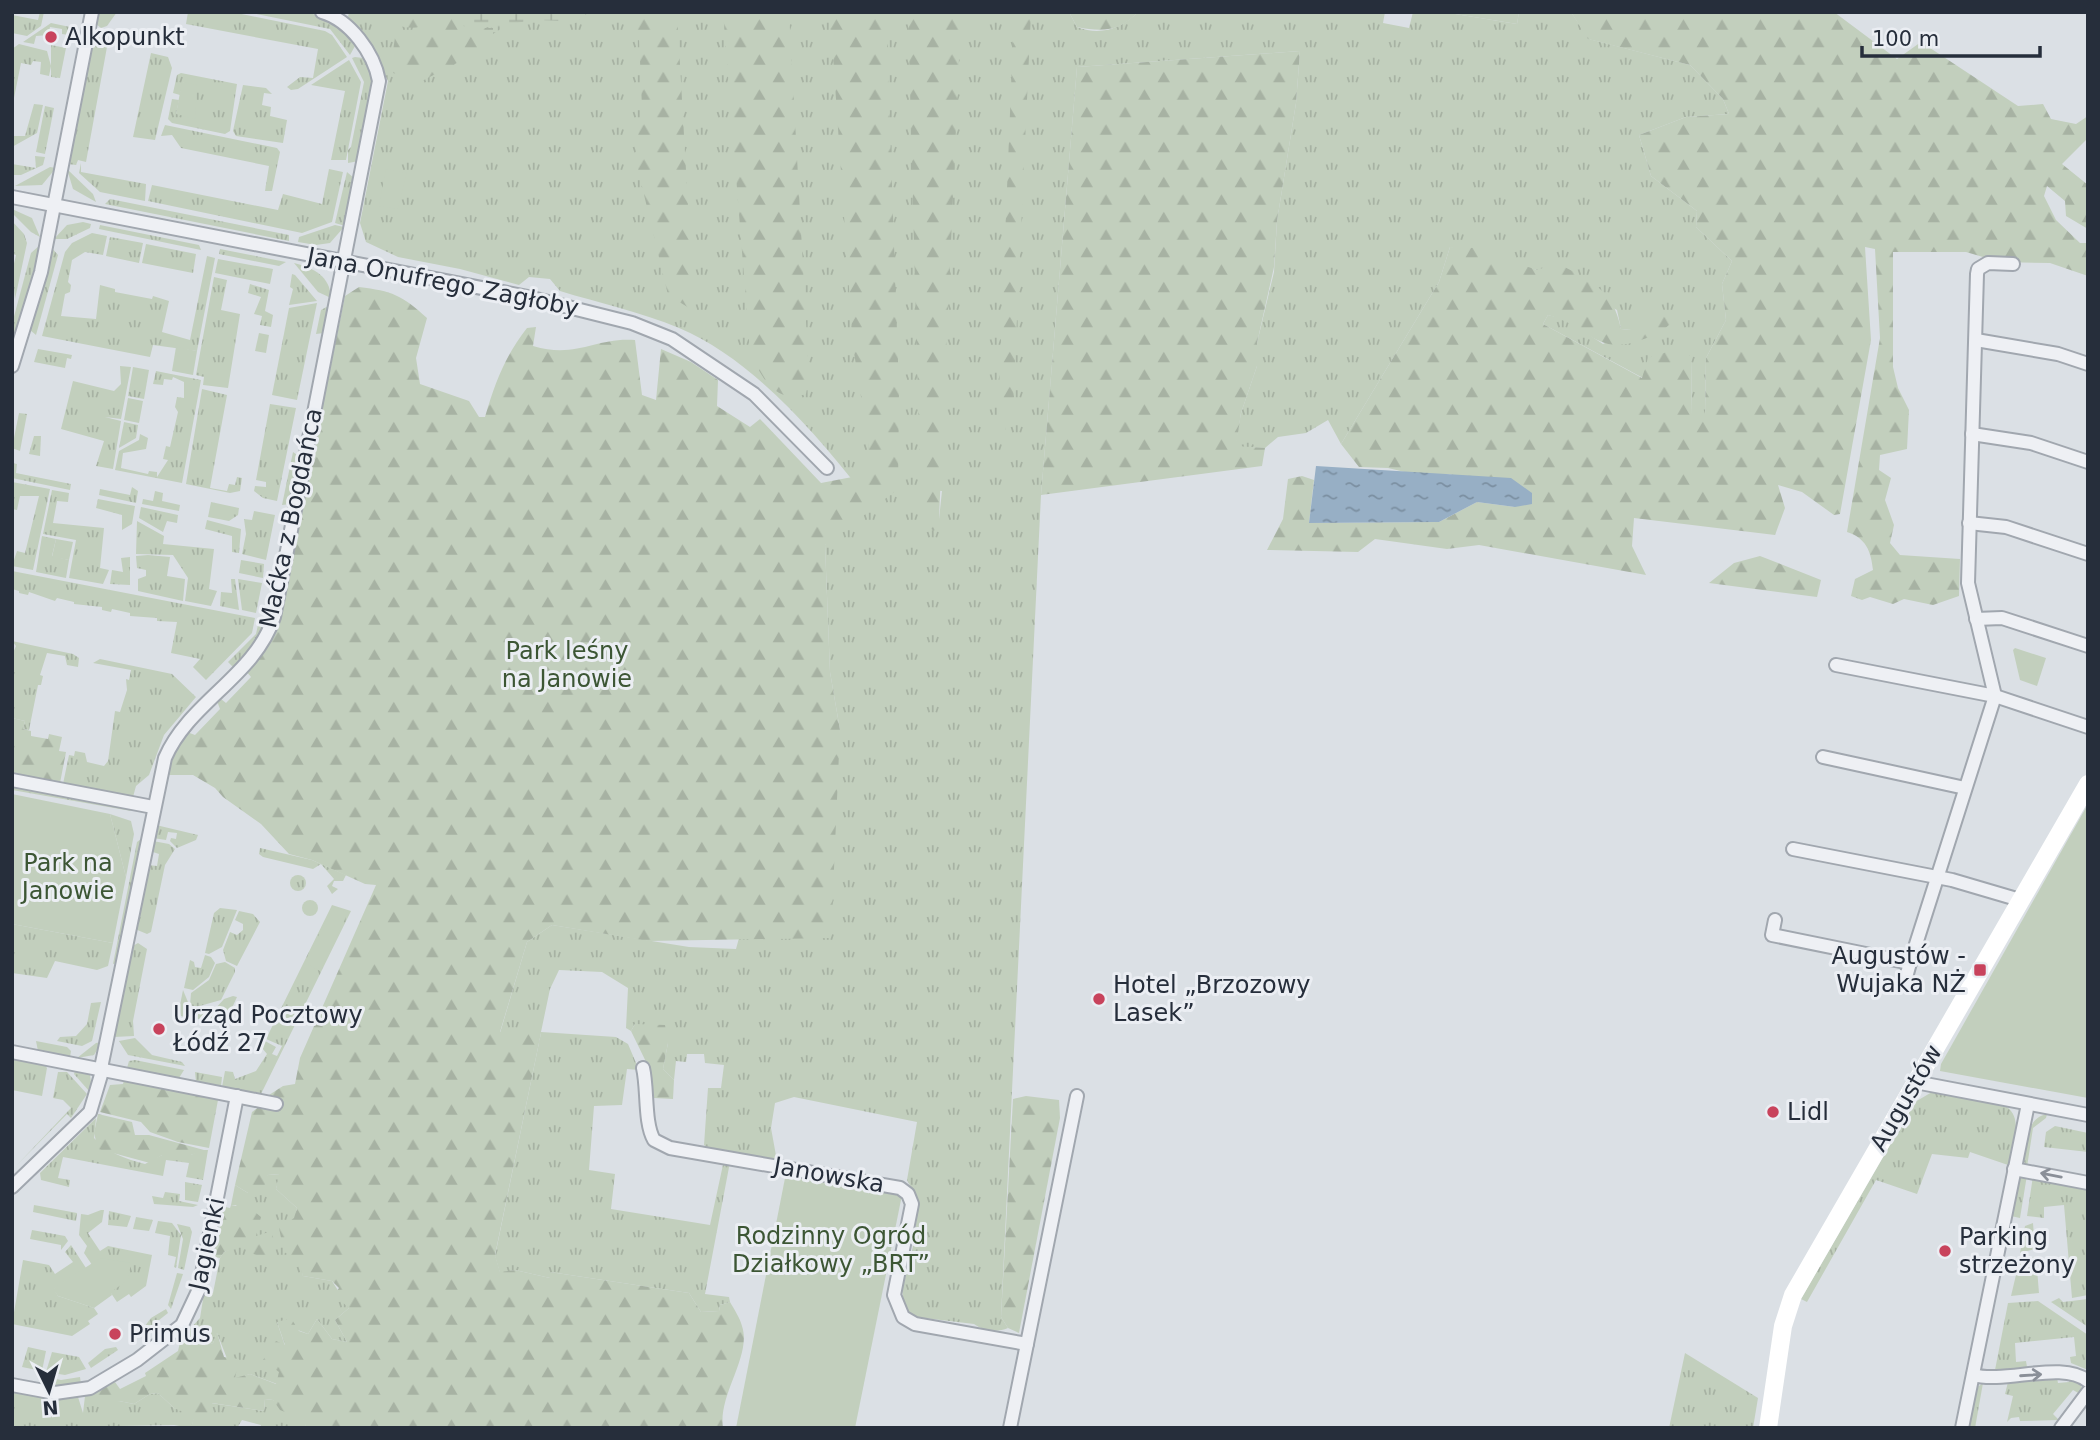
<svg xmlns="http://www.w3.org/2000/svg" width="2100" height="1440" font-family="'DejaVu Sans',sans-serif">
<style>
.grass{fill:url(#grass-tufts);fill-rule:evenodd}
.forest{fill:url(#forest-firs)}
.wetland{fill:url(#wetland-marsh)}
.green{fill:#c2cfbd}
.water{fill:url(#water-ripples)}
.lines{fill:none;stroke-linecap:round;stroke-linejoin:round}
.street-casing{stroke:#a1a7af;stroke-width:16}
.street{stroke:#eef0f4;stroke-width:12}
.secondary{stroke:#fff;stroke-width:18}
.oneway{stroke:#8a8f98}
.poi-dot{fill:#c8435c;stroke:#ebeef3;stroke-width:2.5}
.labels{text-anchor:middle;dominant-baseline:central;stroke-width:6;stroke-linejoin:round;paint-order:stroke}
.poi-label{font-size:24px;fill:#262e3b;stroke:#ebeef3;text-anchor:start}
.street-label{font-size:24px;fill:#262e3b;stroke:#ebeef3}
.park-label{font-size:24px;fill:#3c5634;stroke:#ebeef3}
</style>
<defs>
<pattern id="grass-tufts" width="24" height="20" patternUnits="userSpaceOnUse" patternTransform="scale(1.75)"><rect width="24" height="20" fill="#c2cfbd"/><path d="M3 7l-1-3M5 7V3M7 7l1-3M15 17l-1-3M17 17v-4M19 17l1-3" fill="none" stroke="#a7b2a3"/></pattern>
<pattern id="forest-firs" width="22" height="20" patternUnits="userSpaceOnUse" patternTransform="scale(1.75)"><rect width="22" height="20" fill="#c2cfbd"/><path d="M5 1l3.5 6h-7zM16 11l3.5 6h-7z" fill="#a7b2a3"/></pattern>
<pattern id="wetland-marsh" width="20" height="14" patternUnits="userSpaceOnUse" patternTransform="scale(1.75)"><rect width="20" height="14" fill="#c2cfbd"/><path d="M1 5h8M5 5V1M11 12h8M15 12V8" fill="none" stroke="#a7b2a3"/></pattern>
<pattern id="water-ripples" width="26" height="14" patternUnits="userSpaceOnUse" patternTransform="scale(1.75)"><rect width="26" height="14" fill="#97afc5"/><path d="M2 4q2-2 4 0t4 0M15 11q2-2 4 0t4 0" fill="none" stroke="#7b8fa1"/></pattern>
</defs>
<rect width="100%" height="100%" fill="#dbe0e5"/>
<!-- grass -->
<g class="grass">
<path d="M40,12h4l-3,14 -14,10 -15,-3v-18l26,5z"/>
<path d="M98,12h19l-10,14 -6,2 -5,-4z"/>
<path d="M188,12h44l93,19 7,4 15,22 -49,32 -7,1 -4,-3 13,-10 13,1 5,-29 -132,-25z"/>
<path d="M247,12c27,0 62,-4 87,9 10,4 15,16 21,25l-5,9 -20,-26z"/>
<path d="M349,12h720l8,15c23,9 44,2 61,-15h247l-2,11 26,5 4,-16h30l74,12 2,-12h52l18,27 101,26 33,34 6,15 -43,3 -47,18 12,41 46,35 -1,16 36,34 -10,23 4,36 -20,38 -1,57h-13l-1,-57 -48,20 -100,-54 5,-9 17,4 38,25 28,-14 -10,-1 -4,-19 -80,-40 -87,-23 -11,35 -98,162 -13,-24 -22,13 -28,4 -13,11 -30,-1 6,-34 16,-47v-23l17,-71 3,-51 19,-118 4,-52 -223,16 -36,428 -40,822 7,11c-11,5 -24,3 -34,-4l-58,-7 -11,-7 -3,-20 10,-37 7,-50 -12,-23 10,-58 -123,-25 -19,6 -4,25 6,33 -67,-12 -6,-4 4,-57h13l3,-23 -19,-2 -1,-9h-17l-1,8 -10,-1 -2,19 -11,-11 5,-26 -33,-19 -4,7 -5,-3 2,-40 -26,-16 -43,-2 -9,19 -9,43 75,5 12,7 11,26 -12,-1 -5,36 -28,1 -5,64 26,4 -4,35 99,16 14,-65 6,2 -25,132 24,3 1,5 -10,3 -1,6 -18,1 -12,-19 -139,-21v6l-35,-8 -15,3 -5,-17 46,-223h-41l27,-91 25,-17 137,22 47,2 3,-11 35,-1 66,-207 -10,-58 -5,-127 33,-58c-46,-58 -109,-130 -179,-159 -38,-16 -80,-25 -119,-37l-10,-12 -21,-2 -10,8 -59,-16 -62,-12 -32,-15 -6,-19 28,-142 -13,-26 -27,-38zM923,490l19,1 -3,28z"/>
<path d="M51,23l19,4 -1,8 -7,-1v-5l-12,-2 -2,8 -12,1 -2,8 -11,-2z"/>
<path d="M98,36l6,4 3,7 -21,115 -8,-2 -2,5 -8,-1 25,-124z"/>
<path d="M19,44l28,7 4,15 -2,10 -9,-2 1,-12 -8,-1 -2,4 -10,-2 -9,45v-59z"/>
<path d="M51,45l15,3 -6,30 -9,-1z"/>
<path d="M151,53l17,4 4,11 -17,72 -22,-3z"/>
<path d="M355,57l8,1 11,24 -15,79 -11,2v-13l3,-3 13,-65 -12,-24z"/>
<path d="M349,60l12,22 -15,78h-15l14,-69 -34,-6z"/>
<path d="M181,73l56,11 -7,47 -5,3 -53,-11 -4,-4 4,-20 7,1 -3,14 18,-10 -11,-22 -3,13 -7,-2 4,-18z"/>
<path d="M243,85l23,3 6,6 -8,-1 -2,12 9,2 -1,9 17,4 -4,23 -47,-7 -3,-5z"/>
<path d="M34,104l9,1 -6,28 -25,14v-11h13z"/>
<path d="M45,106l9,2 -9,46 -9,-2z"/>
<path d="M165,125l112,23 3,4 -8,39h-7l4,-25 -88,-18 -9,-13 -11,1z"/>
<path d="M35,156l10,1 -2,8 -22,10h-9v-11l24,4z"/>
<path d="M81,163v9l65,12 -1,17 -45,-9 -21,-19z"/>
<path d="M50,167l6,1 -14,17 -27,1z"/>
<path d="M67,169l26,25 3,8 -23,-13z"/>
<path d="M329,169l14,3 -11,50 -30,11 -154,-32 4,-16 126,25 5,-16 39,10z"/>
<path d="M347,172l8,7 -10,47 -10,-3z"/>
<path d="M110,199l179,36v6l-184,-37z"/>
<path d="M12,209l20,9 8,19 -9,-5 -19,-19z"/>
<path d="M12,221l12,13 3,9 -12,56 -3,-27 4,-17 -4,-1z"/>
<path d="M83,222l8,2 -1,4 -23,11h-13l13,-14z"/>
<path d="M100,225l99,20 2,5 -102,-21z"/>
<path d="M335,225l9,2 -14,16 -14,2 -18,-3 1,-5z"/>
<path d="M92,233l15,3 -4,19 -18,-3 -13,8 -4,22 3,3 -1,7 -5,2 -4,22 35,3 4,-34 15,4v3l37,7 1,-3 16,5 -7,31 28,8 17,-84 8,2 -18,93 -44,-6 -3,12 -108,-21 23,-84 7,-9z"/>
<path d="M110,237l33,6 -4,20 -33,-7z"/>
<path d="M146,244l50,10 -3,19 -51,-10z"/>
<path d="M40,245l-24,93 -4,3v-17l19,-71z"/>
<path d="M51,247l7,8 -22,80 -6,-5z"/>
<path d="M220,249l66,13 -7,4 -60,-12z"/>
<path d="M218,259l55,10 -3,15 -55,-11z"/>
<path d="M294,263c20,5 36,13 37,35l-13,-6z"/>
<path d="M292,274l3,1 22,26 -28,4 4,-16 -3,-2z"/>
<path d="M214,277l13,3 -6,30 19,4 -12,74 -25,-3 1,-8 -8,-2z"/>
<path d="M250,284l19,6 -4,21 8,4 -2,12 -11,-2 2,-9 -8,-2 7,-17 -13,-4z"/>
<path d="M317,303l-20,97 -25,-5 17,-87z"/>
<path d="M330,305l-6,28 -8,1 5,-24z"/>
<path d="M259,333l10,2 -3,18 -11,-2z"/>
<path d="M38,349l34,6 -1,4 -4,-1 -2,10 -31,-6z"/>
<path d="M120,366l11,1 -10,52 -16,-2 16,4 -8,48 -17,-3 8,-25 -43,-12 12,-48 41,10 7,-7z"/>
<path d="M133,367l16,3 -5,29 -16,-3z"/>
<path d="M156,371l45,9 -19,103 -67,-13 4,-19 20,-11 1,-6 8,4 -2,11 -23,4 -2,15 27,6 1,-3 8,1v5l11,-17 -5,-1 3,-13 4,1 8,-35 -3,-5 2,-10 7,1v-16l-11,-5 -1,3 -8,-1 -1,6 -10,-1z"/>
<path d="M202,389l25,6 -17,93 17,3 2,-7 6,1 2,-8 5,1 -2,13 -10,2 -44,-9z"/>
<path d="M128,398l15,3 -4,22 -15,-3z"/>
<path d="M270,404l26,4 -19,93 -14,-3 -9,-7 1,-5 11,1v-5l-10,-2z"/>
<path d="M19,413l8,1 -7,37 -8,-3z"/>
<path d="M124,422l14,3 -2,13 -17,10z"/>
<path d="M34,436h7l-1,20 -11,-2z"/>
<path d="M293,452l7,5 -9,47 -9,1z"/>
<path d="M12,463l5,1 -1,9 55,11 -1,6 -58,-12z"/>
<path d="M12,482l38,7 -17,81 -21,-4 5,-15 8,2 14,-57h-19l-3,14 -5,-1z"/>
<path d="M132,487l6,4 -2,12 -37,-8 1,-6 30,6z"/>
<path d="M52,490l17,3 -1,9 -11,-1 -4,22 51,5 -4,40 9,2 -6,14 -34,-6 7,-38 -33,-6z"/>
<path d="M155,491l8,2 -1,8 18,4 -1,6 -37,-7 1,-5 10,2z"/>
<path d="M98,499l37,7 -3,18 -10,6v-15l-26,-7z"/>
<path d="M211,502l28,6 -1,7 -9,6 -21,-4z"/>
<path d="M141,507l37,8 -1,8 -10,-2 -4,11 -24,-14z"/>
<path d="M254,511l21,4 -9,45 -24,-6 4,-20 -2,-15 8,1z"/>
<path d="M207,520l34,9 -2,24 -7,-1v-16l-27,-7z"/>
<path d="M137,521l27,15 -1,8 51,5 -5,40 8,2 -6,15 -26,-5 3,-23 -15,-23 -37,-1z"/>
<path d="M42,536l14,3 -4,17 17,4 -3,18 -30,-6z"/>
<path d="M148,555l22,2 -3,19 18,3 -2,22 -45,-10v-12l8,-3v-6l-9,-2 -1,-12z"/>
<path d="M130,557v28l-20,-1 2,-14 11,2 -2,-14z"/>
<path d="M241,560l23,4 -1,14 -24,-5z"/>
<path d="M12,571l243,47 -3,15 -46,47 -13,-13 7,-8 -29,-6 6,-31 -20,-1v-3l-27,-2v-3l-18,-4 -1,3 -9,-2v-3l-28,-3v-2l-17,-4 -2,3 -26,-9 -1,3 -9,-2v-2l-7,-2z"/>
<path d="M231,579h4l4,31 -19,-4 1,-14 11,1z"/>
<path d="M238,579l24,4 -6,30 -14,-3z"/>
<path d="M259,620l8,1 -12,24 -21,23 -6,-6 28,-28z"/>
<path d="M12,641l61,13 6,4 -1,9 -11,-2 -2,-9 -18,-3 -7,22 3,1 -2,9h-3l-9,45 -6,-1 2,-8 -13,-3v-63l4,-9z"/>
<path d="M100,659l72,15 24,23 -32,38 -15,40 -13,11 -3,11 -70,-13 6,-29 5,1 1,-5 10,2 2,9 17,4 4,-5 7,-50 5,1 7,-22 -1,-11 3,1 2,-10 -38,-7z"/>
<path d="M12,787l118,23 1,1 -119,-21z"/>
<path d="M110,814l21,7 3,13 -8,43z"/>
<path d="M156,825l42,10 -2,5 -19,8 -7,-7 1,-3 5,1 1,-6 -9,-1 -2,8 -13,-2z"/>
<path d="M141,839l-24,124 -4,1 24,-122z"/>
<path d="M153,841l16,3 6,5 -10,16 -14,67 -4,2 -12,-5 13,-64 9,1 2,-12 -9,-3z"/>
<path d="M260,848l52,12 34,15 -3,6h-9l-2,5 6,3 -6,5 -5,-8 7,-7 -13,-15 -8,5 -50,-12 -4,-3z"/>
<circle cx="298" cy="883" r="8"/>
<circle cx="310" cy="908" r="8"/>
<path d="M332,905l19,6 -90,183 -39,-7 3,-16 8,1 2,7 21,-8 11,-17 -5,-6 3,-7 11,6 -4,7 5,2 5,-10 -16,-7z"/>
<path d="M220,908l17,2 -15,37 -13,7 -4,-1 9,-40z"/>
<path d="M239,911l14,3 7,8 -23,44 -11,-5 -3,-11 7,-18 7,3 6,-5v-6l-8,-4z"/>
<path d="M12,924l101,19 -5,23 -11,4 -42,-9 -8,17 -35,-5z"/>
<path d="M138,943l9,6 -14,72 1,15 -20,1 17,-90z"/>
<path d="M205,955l6,2 4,6 -6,14 -16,13 -9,-2 6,-28 4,2 1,5 6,1z"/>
<path d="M225,962l10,6v4l-14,28 -25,7 -6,-2 1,-12 18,-13 7,-16z"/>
<path d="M183,990l7,17 -2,11 -7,-2 -2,-6z"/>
<path d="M233,996l4,1 -12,26 -34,-5 6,-9 12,-3 6,3 9,-10z"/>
<path d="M101,1002l-9,39 -10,5 -25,-5 3,-4 16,-1 11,-12 4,-21z"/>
<path d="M135,1038l17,17 30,7 3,4 -57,-11 -9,-14z"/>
<path d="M36,1041l31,6 4,4 -1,6 -32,-6z"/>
<path d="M102,1042l-8,13 -17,3 19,-15z"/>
<path d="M12,1058l33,7 2,3 -5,28 -30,-6z"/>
<path d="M135,1060l49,10 -5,8 -52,-10 2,-7z"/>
<path d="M75,1071l15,4 2,14 -3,2 -15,-17z"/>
<path d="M58,1072h9l20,22 -16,24 -4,-4 -51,52 55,-58 -8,-8 -10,-2z"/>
<path d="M195,1072l27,5 -1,9 -25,-4z"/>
<path d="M1932,1092l75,15c17,13 5,39 1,58l-38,-13 -2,6 -36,-4 -15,40 -41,-14 -69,122 -6,-3 114,-197z"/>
<path d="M2047,1114l-1,4 -13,10 -6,39 -4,-7c4,-17 3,-42 24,-46z"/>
<path d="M96,1118l-2,20c14,15 32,21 51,26l17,-9h29l9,-5h8l-5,30 -17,-3 3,-14 -23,-3 -3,16 -100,-19 -5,21 12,2 -1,7 -28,-7 -1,-7z"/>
<path d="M2055,1126l33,7v19l-44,-5 2,-15z"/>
<path d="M280,1174l-4,15 21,19 -2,10 8,58 29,5 17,27 -14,12 12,22 -15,-3 -15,-20 -9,15 -31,-12 8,24 -8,38 -27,-10 -15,5 -18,-46 -4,10 -15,5 -8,-19 10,-11 4,-25h9l7,-35 4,-6 37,-16h-5l-20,-31h-5l4,-20 13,8 20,-18z"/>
<path d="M2027,1175l-7,43 -9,-2 8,-37z"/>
<path d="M2033,1176l55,10v109l-16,3 -8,-93 -20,2v11l-17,-2z"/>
<path d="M185,1182l17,3 -4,17 -13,-2z"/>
<path d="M165,1192l15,2 -1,7 19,4 -5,2 -39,-3 -2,-8 11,2z"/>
<path d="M34,1205l43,8 -1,8 -43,-9z"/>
<path d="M101,1210h3l-2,12 -14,11 12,18 8,-5 44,9 -6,31 -15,11 -2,-3 -12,8 -33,-49 3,-7 -8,-11 2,-21 7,1z"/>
<path d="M109,1211l22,5 -4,11 -19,-2z"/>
<path d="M136,1217l17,3 -4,11 -16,-2z"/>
<path d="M158,1221l14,2 9,12 -5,33 -2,-1 2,-10 -8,-2 2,-19 -15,-3z"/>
<path d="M2033,1223l2,26 -15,4 5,-27z"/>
<path d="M177,1224l13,3 2,5 -8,38 -6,-2 5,-29z"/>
<path d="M32,1230l33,6 3,5 -7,9v-5l-31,-6z"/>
<path d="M71,1245l15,23 -32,21 4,7 36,12 4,6 -10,7 2,3 -18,12 -60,-12 11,-64 26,5 6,9 18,-12 -8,-10z"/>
<path d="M2036,1257l3,36 -28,3 9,-38z"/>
<path d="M177,1273l6,1 -12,35 -3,-4z"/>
<path d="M2059,1298l4,4 25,-3v28l-37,-25z"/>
<path d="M2038,1301l50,34v35l-17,-7 -1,-6 6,-1 -2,-19 -59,6 1,19 10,-1 1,6 -32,3 13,-67z"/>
<path d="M166,1309l2,4 -33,26 16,-21z"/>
<path d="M28,1347l18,4 -4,20 -20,-4z"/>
<path d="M116,1347l2,3 -27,18 -3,-5 17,-14z"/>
<path d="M52,1352l27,5 7,12 -21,6 -19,-3z"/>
<path d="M1685,1353l73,45 -5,30h-84z"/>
<path d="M41,1376l20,4 19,-3 1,7 -25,4 -16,-3z"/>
<path d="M2069,1377l11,4 2,10 -2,3 -7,-4 -20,24 6,6 -39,1 -1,-4 -8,1 -4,4 6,-26 -8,-2 3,-12 49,-4 1,5 11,-1z"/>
<path d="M1983,1383l-8,45 -6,-1 7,-39z"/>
<path d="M12,1391l43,7 23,-1 5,16 2,-17h4l1,10 29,-5 15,3 16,-10 8,-1 16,15 22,5 -5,15 -17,-3 -162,3z"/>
<path d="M265,1399l8,1 32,20 1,8h-46l1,-3 -19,-5 -5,8h-25l-1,-25 53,8z"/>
</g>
<!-- forest -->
<g class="forest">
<path d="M399,12h41c-8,15 -27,19 -43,13z"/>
<path d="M449,12l21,16h24l-14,23 -58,30 -29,-8 -2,-9 5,-33c18,3 46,2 53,-19z"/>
<path d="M634,12h43l17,299 -26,-16 -33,-138 7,-50 -3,-69z"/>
<path d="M723,12h66l20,364 -3,18c-32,11 -45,-18 -56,-42z"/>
<path d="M830,12h56l13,378 -1,99 -73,56 5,127 10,58 -9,208 -183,3 -96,-16 -25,17 -27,90 41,1 -46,222 5,17 15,-2 35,8v-6l139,21 12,19 18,-1 1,-6 10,-3c4,7 10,16 12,24 10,30 -24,68 -19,102h-417l-2,-8 -24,-10 -7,-10 -8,-1 -1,12 -52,-8v25h-21l4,-15 -5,2 -16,-7 -16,-15 -8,1 -16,10 -15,-3 -9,6 -21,-1v-10l26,-14 5,7 26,-13 -1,-3 33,-22 3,-13 9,-9 9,18 14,-4 4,-11 7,25 15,2 -4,19 15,-4 26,10 3,-12 -16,-12 13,-19 9,4 -8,-23 14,-4 8,13 9,3 9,-15 15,20 15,3 -12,-22 14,-12 -15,-13 5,-7 -7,-7 -29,-5 -5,-16 -14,-8 -5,-24 15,-10 3,-10 -21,-19 3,-15 -11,1 -5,17 -15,1 -13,-8 17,-73 8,-6 18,2v-11l-9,-2 14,-9 12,-2 5,-26 76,-173 -11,-1 -53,-24 -23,-6 -28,-30 -38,-27 -8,-9 -22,-13h-28l6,-19 16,-24 8,3 25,-26 -3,-8 4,-2 5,4 25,-26 -5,-6 18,-19 12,-19 69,-337 14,-9c33,4 43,8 68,31l-11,40 4,26 49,17 10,16h6c10,-34 20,-61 42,-89l9,-1 -3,19c44,13 62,-9 102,-6l7,55 14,5 5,-51 30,13 27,18 -1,26 33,21 10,-8 61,64 52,-10 -20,-127z"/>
<path d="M908,12h53l-22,507 -5,12 -9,-7 -5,-49z"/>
<path d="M1014,12h17l-18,393 -8,25 -7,-14z"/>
<path d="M1069,12h69c-19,20 -36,20 -61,15z"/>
<path d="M1571,12h263l63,47 24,-17 97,64 25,-2 8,15 25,5 12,-8v22l-26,26 26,21v44l-22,-13 -1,-15 -18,-15 -3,10 12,24 24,23h8v33l-38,-13 -50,-1 -34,-10h-73v115l5,21 11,22 -2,39 -27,6 -1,15 12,8 -6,22 9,25 -4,18 10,12 60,4 -1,37 -26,9 -29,-6 -11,5 -23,-7 -8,3 -11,-4 4,-17 18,-9c-2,-19 -7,-32 -26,-38l33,-194 -5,-89 -10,-2 6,93 -31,174 -6,1 -32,-23 -24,-7 7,23 -10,27 -141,-17 -2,28 14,29 -167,-30 -32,4 -72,-10 -17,13 -91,-2 16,-31 5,-40 14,-3 12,4 -5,43 130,-1 38,-20 38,5 -65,-33h-37l-25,-6 -29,-1 -18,-23 98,-162 11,-35 25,1 62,22 20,-7c33,18 56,25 64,66l10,1 7,-17 25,-4 7,15c-9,9 -17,12 -29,16 -45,17 -53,-15 -93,-25l-5,9 99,54 6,-20 37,-12 6,12 1,57h13l1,-57 20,-38 -4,-36 10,-23 -36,-34 1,-16 -46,-35 -12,-41 47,-18 43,-3 -6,-15 -33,-34 -102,-26z"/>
<path d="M1300,51l-4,52 -19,118 -3,46 -17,76v23l-16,47 -5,33 29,2 -3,18 -221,29 36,-428z"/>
<path d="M1760,556l61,24 -4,17 -108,-14 25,-20z"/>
<path d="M12,718l13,3 -2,8 8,2v5l17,3 1,-5 13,3 -3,14 7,1 -6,31 -48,-9z"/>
<path d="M635,1024l30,1 3,18 -5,26 11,11 -1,19 -19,-1 -5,-30 -18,-37z"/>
<path d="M124,1080l94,20 -9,48 -31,-6 -28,-10 -9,-10 -41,-10 10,-27 13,-1z"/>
<path d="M1026,1096l33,4 1,18 -41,215 -11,-5 -7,-11 12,-218z"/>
<path d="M98,1114l34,8 3,13h14l55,15 -13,5h-29l-12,8 -52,-14 -4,-16z"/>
<path d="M231,1205l19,3 11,9 -5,19 16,-5 2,11 -5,6 -2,10 -17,-5 -7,-7 -19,6 -4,6 -7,-1 8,-51 9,2z"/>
</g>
<!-- wetland -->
<path class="wetland" d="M450,12h139l-14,11c-26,-4 -60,-6 -82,11v-6c-16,-4 -37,6 -43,-16z"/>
<!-- green -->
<g class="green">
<path d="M1443,12h76l-2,12z"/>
<path d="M182,82l15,3 -2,34 -19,-5z"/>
<path d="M386,169l21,4 -9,36 -19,-3z"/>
<path d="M176,347l21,4 -4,24 -21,-4z"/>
<path d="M56,539l17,3 -4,18 -17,-3z"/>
<path d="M2015,648l31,10 -9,28 -17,-6 -7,-30z"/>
<path d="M12,794l98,20 16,63 -13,66 -101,-19z"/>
<path d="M2088,804v294l-148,-27 1,-7z"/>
<path d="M333,906l15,7 -28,58 -15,-8z"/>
<path d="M786,1173l116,22 -47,233h-119z"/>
<path d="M100,1258l31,5 -3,17 -17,12 1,3 -18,13 -36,-12 -5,-7z"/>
</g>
<!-- water -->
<path class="water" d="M1316,466l195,12 21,15v11l-17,3 -38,-5 -38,20 -130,1z"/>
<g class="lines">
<defs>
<g id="street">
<path d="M12,197l516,100 104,26 40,16 82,55 73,74"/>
<path d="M1976,340l82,14 30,10"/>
<path d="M12,366l29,-94 51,-260"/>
<path d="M1972,434l59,9 57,19"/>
<path d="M1969,523l37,4 82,27"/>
<path d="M1976,619l26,-1 86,28"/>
<path d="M1836,665l159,31 93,31"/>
<path d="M1823,757l142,31"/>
<path d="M12,780l141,27"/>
<path d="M1793,849l159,31 68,20"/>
<path d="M1775,920l-3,15 138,28 85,-267 -27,-113 9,-309 1,-5 10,-6 25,1"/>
<path d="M1905,981l5,-18"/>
<path d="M12,1052l264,52"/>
<path d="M101,1068l64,-310c24,-56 90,-82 109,-141l105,-536c-5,-28 -29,-61 -57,-69"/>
<path d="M643,1068c5,21 1,55 11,72l16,8 230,40 8,6 4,10 -18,91 9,22 12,7 112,20"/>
<path d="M1915,1082l173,33"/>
<path d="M2014,1169l74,14"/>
<path d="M12,1187l78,-75 13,-44"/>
<path d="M1973,1375c33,9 89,-15 115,6"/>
<path d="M12,1385l43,8 35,-5 47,-28 45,-35 17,-36 38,-193"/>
<path d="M1010,1428l67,-332"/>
<path d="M1962,1428l66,-324"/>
<path d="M2061,1428l27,-36"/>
</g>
</defs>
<!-- street casing -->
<use href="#street" class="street-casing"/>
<!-- street -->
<use href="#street" class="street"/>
<!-- secondary -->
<path class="secondary" d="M1768,1428l15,-102 10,-31 295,-511"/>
</g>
<!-- one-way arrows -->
<defs><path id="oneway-shaft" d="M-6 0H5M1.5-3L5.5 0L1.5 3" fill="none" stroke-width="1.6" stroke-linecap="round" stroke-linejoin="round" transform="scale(1.75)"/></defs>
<g class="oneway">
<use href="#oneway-shaft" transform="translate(2051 1175) rotate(-169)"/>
<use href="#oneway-shaft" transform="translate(2031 1375) rotate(-4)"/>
</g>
<!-- markers -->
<g class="poi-dot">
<circle cx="51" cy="37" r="7"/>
<rect x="1973" y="963" width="14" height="14" rx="3.5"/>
<circle cx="1099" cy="999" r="7"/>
<circle cx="159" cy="1029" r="7"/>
<circle cx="1773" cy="1112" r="7"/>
<circle cx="1945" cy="1251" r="7"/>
<circle cx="115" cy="1334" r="7"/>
</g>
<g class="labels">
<!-- poi labels -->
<g class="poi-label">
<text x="65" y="37">Alkopunkt</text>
<text x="1966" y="956" text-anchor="end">Augustów -<tspan x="1966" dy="28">Wujaka NŻ</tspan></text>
<text x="1113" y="985">Hotel „Brzozowy<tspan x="1113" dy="28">Lasek”</tspan></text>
<text x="173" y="1015">Urząd Pocztowy<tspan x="173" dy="28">Łódź 27</tspan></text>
<text x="1787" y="1112">Lidl</text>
<text x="1959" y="1237">Parking<tspan x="1959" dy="28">strzeżony</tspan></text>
<text x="129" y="1334">Primus</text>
</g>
<!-- street labels -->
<g class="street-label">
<text transform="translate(443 282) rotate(11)">Jana Onufrego Zagłoby</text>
<text transform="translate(291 518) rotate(-78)">Maćka z Bogdańca</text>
<text transform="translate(1906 1098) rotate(-60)">Augustów</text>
<text transform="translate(829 1175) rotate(10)">Janowska</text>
<text transform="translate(207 1244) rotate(-78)">Jagienki</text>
</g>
<!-- park labels -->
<g class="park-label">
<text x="567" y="651">Park leśny<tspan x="567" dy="28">na Janowie</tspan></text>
<text x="68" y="863">Park na<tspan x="68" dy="28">Janowie</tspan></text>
<text x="831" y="1236">Rodzinny Ogród<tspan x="831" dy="28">Działkowy „BRT”</tspan></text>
</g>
</g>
<!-- border -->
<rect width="2100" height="1440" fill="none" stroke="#262e3b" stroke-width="28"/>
<!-- north arrow -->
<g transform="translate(49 1391) rotate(175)" stroke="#ebeef3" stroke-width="5" paint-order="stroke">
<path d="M0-5L12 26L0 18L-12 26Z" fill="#262e3b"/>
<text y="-10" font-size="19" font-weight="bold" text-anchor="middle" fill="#262e3b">N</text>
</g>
<!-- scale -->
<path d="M1862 46v10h178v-10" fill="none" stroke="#262e3b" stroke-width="3.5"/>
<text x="1872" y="46" font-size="21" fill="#262e3b" stroke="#ebeef3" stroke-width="5" paint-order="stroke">100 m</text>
</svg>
